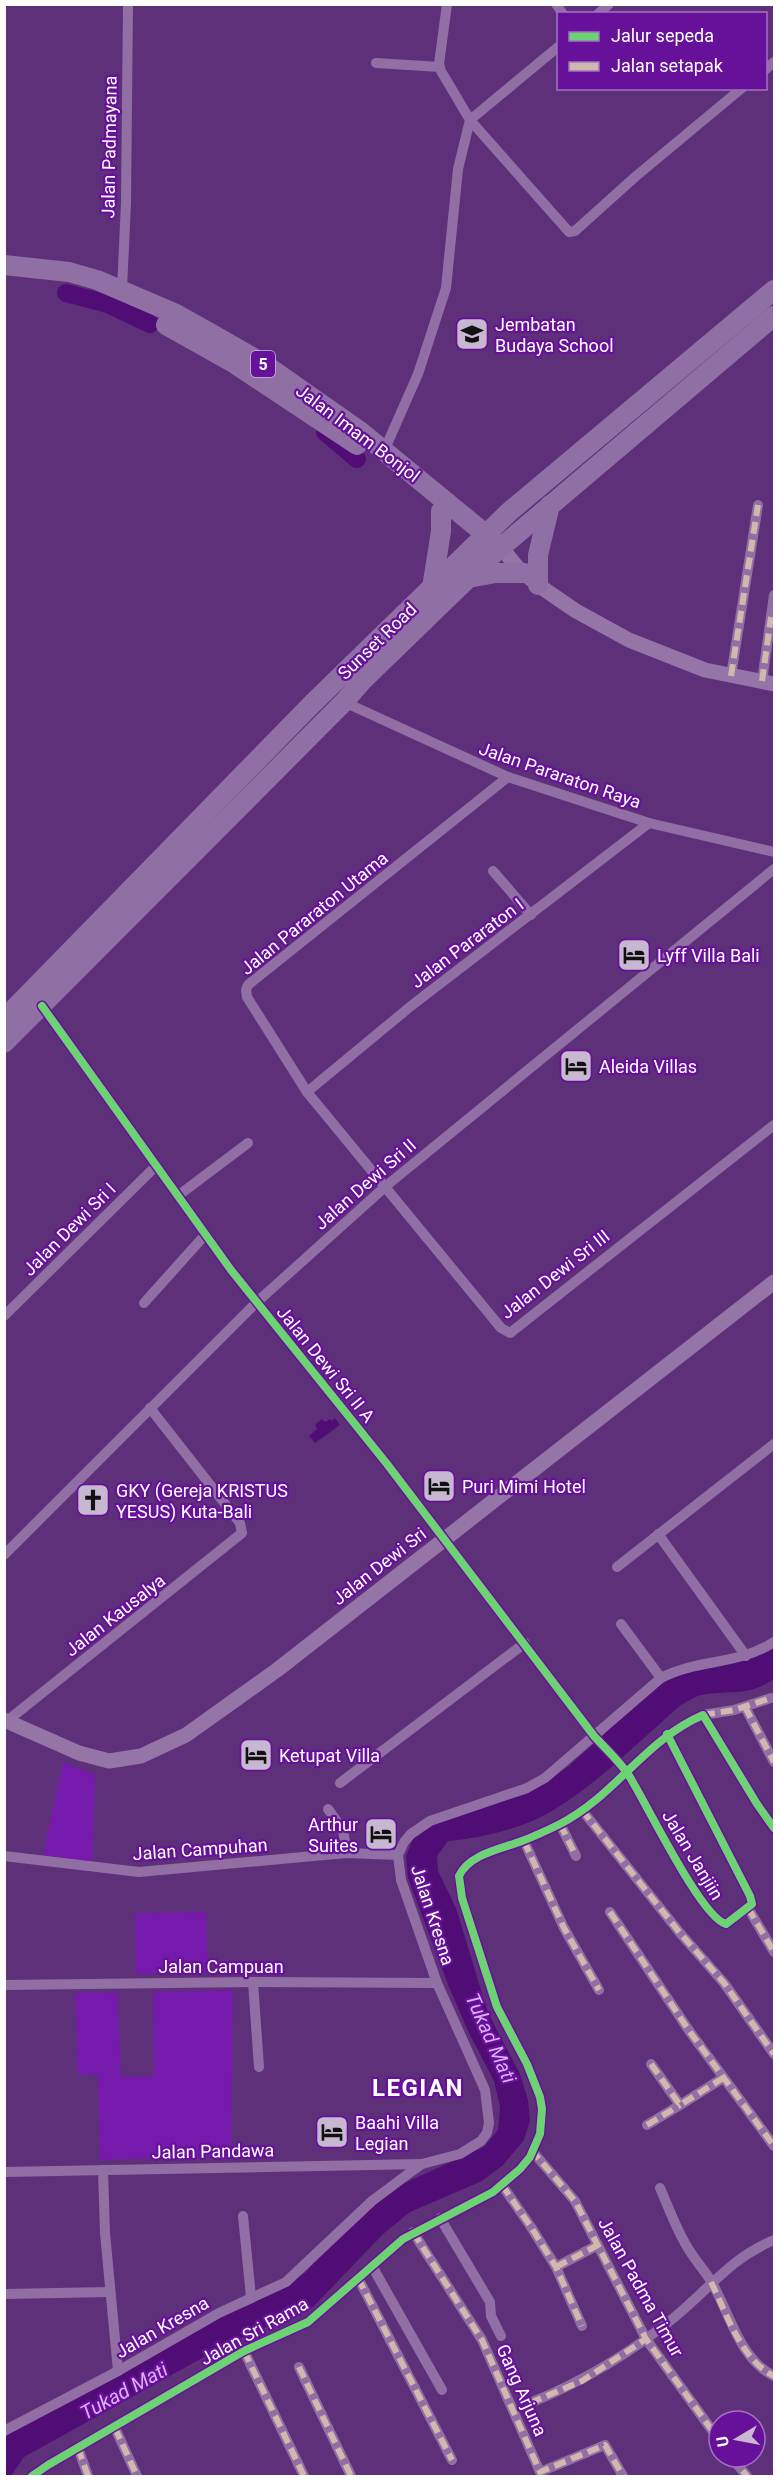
<svg xmlns="http://www.w3.org/2000/svg" width="779" height="2481" font-family="Roboto,sans-serif">
<style>
.green{fill:#751aac}
.water{fill:#500d75}
.lines{fill:none;stroke-linecap:round;stroke-linejoin:round}
.river{stroke:#500d75;stroke-width:18}
.street{stroke:#916fa5;stroke-width:10}
.secondary{stroke:#9575a8;stroke-width:15}
.highway{stroke:#9070a4;stroke-width:20}
.quiet{stroke:#d1b7ad;stroke-width:6;stroke-dasharray:12 6;stroke-linecap:butt}
.cycleway-casing{stroke:#67109a;stroke-width:11}
.cycleway{stroke:#6cd273;stroke-width:8}
.labels{text-anchor:middle;dominant-baseline:central;stroke-width:4.5;stroke-linejoin:round;paint-order:stroke}
.shield{fill:#67109a;stroke:#d1b7e1;stroke-width:1.5}
.shield-label{font-size:16px;font-weight:bold;fill:#fff}
.street-label{font-size:18px;fill:#fff;stroke:#67109a}
.poi-label{font-size:18px;fill:#fff;stroke:#67109a;text-anchor:start}
.water-label{font-size:20px;font-style:italic;fill:#ddaffb;stroke:#67109a}
.district-label{font-size:24px;font-weight:bold;letter-spacing:1.5px;fill:#fff;stroke:#67109a}
</style>
<rect width="100%" height="100%" fill="#5f307a"/>
<!-- green -->
<g class="green">
<path d="M63,1762l32,13 -3,87 -49,-7z"/>
<path d="M206,1912l2,61 -72,1 -1,-61z"/>
<path d="M233,1990l-2,166 -131,4 -2,-85 -20,-1 -3,-81 42,-1 4,85 33,-1 -1,-84z"/>
</g>
<!-- water -->
<g class="water">
<path d="M335,1418l5,7 -25,18 -6,-7 8,-7 -2,-4 7,-6 3,3 5,-3 2,2z"/>
<path d="M774,1645v34c-29,19 -41,10 -72,16 -7,1 -15,7 -21,10 -43,37 -86,82 -136,110 -29,15 -65,23 -97,26l-11,15 1,15 18,37 32,105 32,61 8,26 2,20 -6,20 -21,25 -21,16 -72,31 -27,22 -71,74 -81,34 -207,115 -13,19h-6v-41l205,-115 70,-31 25,-16 33,-36 38,-36 24,-16 84,-38 14,-17 2,-23 -6,-26 -26,-50 -19,-44 -41,-109 -2,-22 7,-17 18,-17 96,-28 42,-28 92,-83 20,-12z"/>
</g>
<g class="lines">
<!-- river -->
<g class="river">
<path d="M66,293l42,11 42,20"/>
<path d="M325,432l32,27"/>
</g>
<!-- street -->
<g class="street">
<path d="M447,4l-8,60 2,7 29,49 99,112 6,-1 60,-54 107,-89"/>
<path d="M556,4l7,10"/>
<path d="M598,14l11,-10"/>
<path d="M376,63l64,4"/>
<path d="M766,69l8,-7"/>
<path d="M470,120l88,-73"/>
<path d="M122,289l4,-86 2,-199"/>
<path d="M384,451l34,-77 28,-86 12,-119 12,-49"/>
<path d="M731,676l27,-171"/>
<path d="M762,681l12,-86"/>
<path d="M344,702l164,75 141,46 125,29"/>
<path d="M508,777l-260,208 -2,5 1,7 60,95 194,236 9,5 264,-208"/>
<path d="M493,871l38,44"/>
<path d="M42,1006l189,264 156,194 207,272c11,12 25,25 34,38 18,28 73,144 98,150l26,-20 -2,-8 -83,-162"/>
<path d="M307,1092l104,-86 238,-183"/>
<path d="M179,1195l69,-52"/>
<path d="M144,1303l61,-68"/>
<path d="M4,1316l152,-150"/>
<path d="M658,1534l88,122"/>
<path d="M4,1555l253,-253 129,-116 388,-317"/>
<path d="M617,1567l157,-123"/>
<path d="M621,1624l40,54"/>
<path d="M745,1707l29,55"/>
<path d="M703,1715l31,-5 37,-12"/>
<path d="M7,1721l235,-188 -2,-10 -90,-115"/>
<path d="M340,1783l185,-140"/>
<path d="M328,1809l15,21 4,23"/>
<path d="M582,1810l98,123 44,50 50,71"/>
<path d="M560,1824l16,32"/>
<path d="M524,1841l40,87 35,62"/>
<path d="M4,1856l135,16 208,-19 51,2"/>
<path d="M748,1908l26,44"/>
<path d="M610,1912l80,120 84,114"/>
<path d="M253,1982l6,85"/>
<path d="M4,1985l249,-3 184,1"/>
<path d="M651,2064l29,41 43,-27"/>
<path d="M647,2125l33,-20"/>
<path d="M533,2152l42,49 71,138 73,101"/>
<path d="M103,2170l2,63 13,138"/>
<path d="M4,2172l418,-8"/>
<path d="M502,2185l29,42 25,40 26,59"/>
<path d="M660,2188c8,18 15,38 25,55 7,14 18,25 26,38 19,32 28,78 63,95"/>
<path d="M243,2216l8,81"/>
<path d="M440,2218l50,84 1,14 10,20"/>
<path d="M413,2232l69,108 58,132 65,-27 18,31"/>
<path d="M372,2266l70,124"/>
<path d="M556,2267l42,-22"/>
<path d="M358,2278l94,182"/>
<path d="M4,2294l106,-2"/>
<path d="M244,2351l60,125"/>
<path d="M299,2367l52,109"/>
<path d="M530,2403c54,-22 101,-50 146,-87 35,-29 55,-58 98,-76"/>
<path d="M115,2428l22,48"/>
<path d="M4,2431l114,-60 101,-58 67,-31 86,-81 36,-27 14,-10 38,-10 21,-13 6,-8 2,-10 -4,-33 -48,-107 -36,-103 -3,-25 6,-13 7,-8 19,-13 97,-33 18,-10 116,-100c39,-20 76,-12 113,-36"/>
<path d="M78,2448l10,28"/>
<path d="M731,2457l16,19"/>
<path d="M32,2476l16,-11 196,-114 64,-29 95,-83 90,-47 27,-23 10,-12 10,-23 2,-25 -2,-12 -13,-33 -30,-57 -35,-109 -3,-22c10,-22 42,-27 63,-35 13,-5 26,-11 38,-17 55,-28 85,-84 143,-109l54,89 17,24"/>
</g>
<!-- secondary -->
<g class="secondary">
<path d="M501,547l16,20 21,18 38,26 53,29 76,30 69,14"/>
<path d="M4,1720l75,33 30,8 32,-5 45,-21 91,-65 497,-388"/>
</g>
<!-- highway -->
<g class="highway">
<path d="M4,265l65,7 28,8 79,34 41,23 47,27 97,68 134,110"/>
<path d="M166,325l66,37 125,83"/>
<path d="M468,578l28,-5h29"/>
<path d="M538,585v-30l12,-50"/>
<path d="M432,588l9,-57v-20"/>
<path d="M4,1019l308,-315 197,-192 265,-222"/>
<path d="M4,1043l340,-341 19,-22 129,-125 282,-239"/>
</g>
<!-- quiet -->
<g class="quiet">
<path d="M731,676l27,-171"/>
<path d="M762,681l9,-64"/>
<path d="M745,1707l29,55"/>
<path d="M703,1715l31,-5 37,-12"/>
<path d="M582,1810l98,123 44,50 50,71"/>
<path d="M560,1824l16,32"/>
<path d="M524,1841l40,87 35,62"/>
<path d="M748,1908l26,44"/>
<path d="M610,1912l80,120 84,114"/>
<path d="M651,2064l29,41 43,-27"/>
<path d="M647,2125l33,-20"/>
<path d="M534,2149l-1,3 42,49 71,138 73,101"/>
<path d="M502,2185l29,42 25,40 26,59"/>
<path d="M413,2232l69,108 58,132 65,-27 18,31"/>
<path d="M556,2267l42,-22"/>
<path d="M358,2278l94,182"/>
<path d="M711,2282c16,32 30,78 63,94"/>
<path d="M244,2351l60,125"/>
<path d="M299,2367l52,109"/>
<path d="M530,2403l52,-22 64,-42"/>
<path d="M115,2428l22,48"/>
<path d="M78,2448l10,28"/>
<path d="M731,2457l16,19"/>
</g>
<defs>
<g id="cycleway">
<path d="M42,1006l189,264 156,194 207,272c11,12 25,25 34,38 18,28 73,144 98,150l26,-20 -2,-8 -83,-162"/>
<path d="M32,2476l16,-11 196,-114 64,-29 95,-83 90,-47 27,-23 10,-12 10,-23 2,-25 -2,-12 -13,-33 -30,-57 -35,-109 -3,-22c10,-22 42,-27 63,-35 13,-5 26,-11 38,-17 55,-28 85,-84 143,-109l54,89 17,24"/>
</g>
</defs>
<!-- cycleway casing -->
<use href="#cycleway" class="cycleway-casing"/>
<!-- cycleway -->
<use href="#cycleway" class="cycleway"/>
</g>
<!-- icons -->
<defs>
<symbol id="school-square" viewBox="-11 -11 22 22"><rect x="-9" y="-9" width="18" height="18" rx="4" fill="#c7b7d0" stroke="#67109a"/><path d="M0-5L7-2L0 1L-7-2ZM-4 1L0 2.5L4 1V4Q0 6-4 4Z" fill="#111"/></symbol>
<symbol id="hotel-square" viewBox="-11 -11 22 22"><rect x="-9" y="-9" width="18" height="18" rx="4" fill="#c7b7d0" stroke="#67109a"/><path d="M-6-4.5h1.5V1H6V5H4.5V3h-9V5H-6ZM-4 0a1.8 1.8 0 1 1 3.6 0ZM.5 0V-2.5h3Q6-2.5 6 0Z" fill="#111"/></symbol>
<symbol id="church-square" viewBox="-11 -11 22 22"><rect x="-9" y="-9" width="18" height="18" rx="4" fill="#c7b7d0" stroke="#67109a"/><path d="M-1.2-6h2.4v3.5h3.3v2.4h-3.3V6h-2.4V-.1h-3.3v-2.4h3.3Z" fill="#111"/></symbol>
</defs>
<g fill-rule="evenodd">
<use href="#school-square" x="453" y="315" width="38" height="38"/>
<use href="#hotel-square" x="615" y="936" width="38" height="38"/>
<use href="#hotel-square" x="557" y="1047" width="38" height="38"/>
<use href="#hotel-square" x="420" y="1467" width="38" height="38"/>
<use href="#church-square" x="74" y="1481" width="38" height="38"/>
<use href="#hotel-square" x="237" y="1736" width="38" height="38"/>
<use href="#hotel-square" x="362" y="1815" width="38" height="38"/>
<use href="#hotel-square" x="313" y="2113" width="38" height="38"/>
</g>
<g class="labels">
<!-- shield labels -->
<rect class="shield" x="251" y="351" width="24" height="26" rx="4.5"/>
<g class="shield-label">
<text x="263" y="364">5</text>
</g>
<!-- street labels -->
<g class="street-label">
<text transform="translate(109 147) rotate(-89)">Jalan Padmayana</text>
<text transform="translate(358 433) rotate(37)">Jalan Imam Bonjol</text>
<text transform="translate(377 641) rotate(-44)">Sunset Road</text>
<text transform="translate(560 775) rotate(19)">Jalan Pararaton Raya</text>
<text transform="translate(314 913) rotate(-39)">Jalan Pararaton Utama</text>
<text transform="translate(467 943) rotate(-37)">Jalan Pararaton I</text>
<text transform="translate(365 1184) rotate(-41)">Jalan Dewi Sri II</text>
<text transform="translate(69 1229) rotate(-45)">Jalan Dewi Sri I</text>
<text transform="translate(555 1274) rotate(-38)">Jalan Dewi Sri III</text>
<text transform="translate(326 1364) rotate(51)">Jalan Dewi Sri II A</text>
<text transform="translate(379 1566) rotate(-38)">Jalan Dewi Sri</text>
<text transform="translate(115 1615) rotate(-38)">Jalan Kausalya</text>
<text transform="translate(200 1849) rotate(-4)">Jalan Campuhan</text>
<text transform="translate(693 1855) rotate(59)">Jalan Janjiin</text>
<text transform="translate(433 1915) rotate(72)">Jalan Kresna</text>
<text x="221" y="1966">Jalan Campuan</text>
<text transform="translate(213 2151) rotate(-1)">Jalan Pandawa</text>
<text transform="translate(641 2287) rotate(61)">Jalan Padma Timur</text>
<text transform="translate(162 2327) rotate(-30)">Jalan Kresna</text>
<text transform="translate(254 2331) rotate(-29)">Jalan Sri Rama</text>
<text transform="translate(522 2390) rotate(66)">Gang Arjuna</text>
</g>
<!-- poi labels -->
<g class="poi-label">
<text x="495" y="324">Jembatan<tspan x="495" dy="21">Budaya School</tspan></text>
<text x="657" y="955">Lyff Villa Bali</text>
<text x="599" y="1066">Aleida Villas</text>
<text x="462" y="1486">Puri Mimi Hotel</text>
<text x="116" y="1490">GKY (Gereja KRISTUS<tspan x="116" dy="21">YESUS) Kuta-Bali</tspan></text>
<text x="279" y="1755">Ketupat Villa</text>
<text x="358" y="1824" text-anchor="end">Arthur<tspan x="358" dy="21">Suites</tspan></text>
<text x="355" y="2122">Baahi Villa<tspan x="355" dy="21">Legian</tspan></text>
</g>
<!-- water labels -->
<g class="water-label">
<text transform="translate(491 2038) rotate(66)">Tukad Mati</text>
<text transform="translate(124 2391) rotate(-29)">Tukad Mati</text>
</g>
<!-- district labels -->
<g class="district-label">
<text x="418" y="2088">LEGIAN</text>
</g>
</g>
<!-- border -->
<rect width="779" height="2481" fill="none" stroke="#ffffff" stroke-width="12"/>
<!-- legend -->
<rect x="557" y="12" width="210" height="78" fill="#67109a" stroke="#a470c2" stroke-width="1.5"/>
<rect x="569" y="32" width="30" height="9" fill="#6cd273" stroke="#a470c2" stroke-width="1.5"/>
<text x="611" y="42" font-size="18" fill="#ffffff">Jalur sepeda</text>
<rect x="569" y="62" width="30" height="9" fill="#d1b7ad" stroke="#a470c2" stroke-width="1.5"/>
<text x="611" y="72" font-size="18" fill="#ffffff">Jalan setapak</text>
<!-- north arrow -->
<g transform="translate(737 2439) rotate(260)"><circle r="28" fill="#67109a" stroke="#a470c2" stroke-width="1.5"/>
<path d="M0-4.5L10 22L0 15L-10 22Z" fill="#c7b7d0"/>
<text y="-9" font-size="16" font-weight="bold" text-anchor="middle" fill="#ffffff">U</text>
</g>
</svg>
